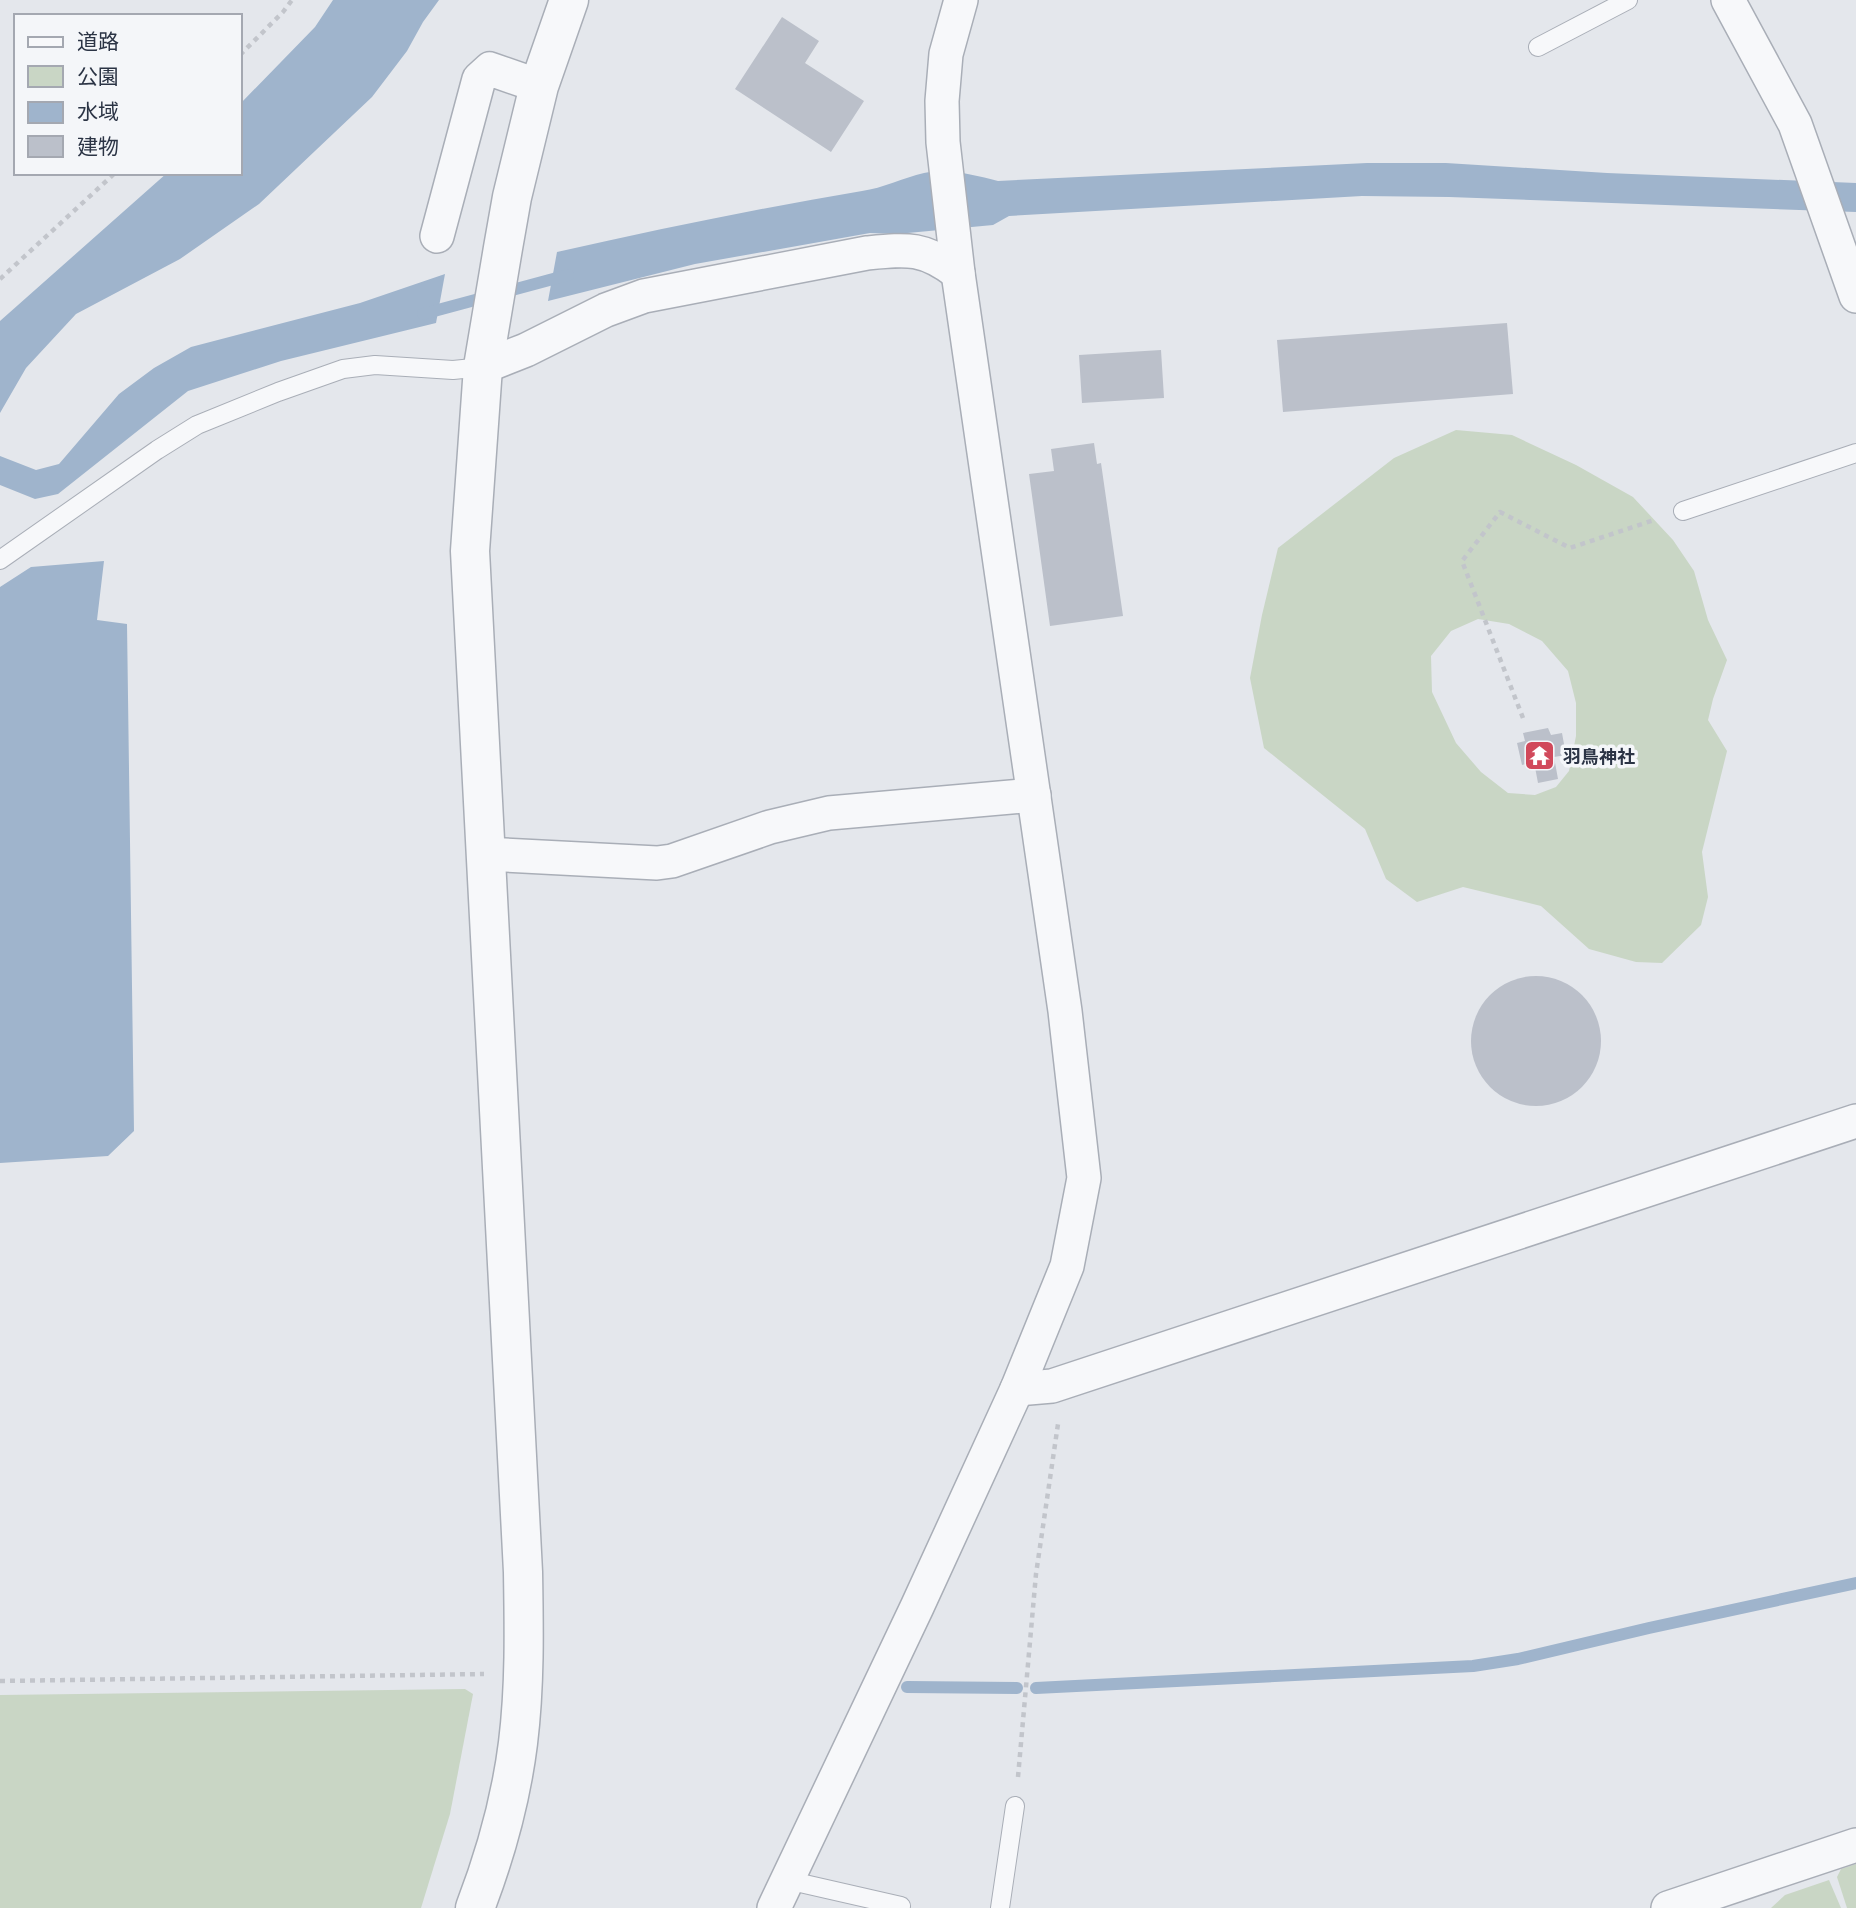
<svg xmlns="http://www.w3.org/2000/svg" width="1856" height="1908" font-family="'Archivo Narrow','Noto Sans JP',sans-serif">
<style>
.green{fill:#c9d6c5;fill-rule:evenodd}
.water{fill:#9fb4cc}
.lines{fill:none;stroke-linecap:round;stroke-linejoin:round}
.stream{stroke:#9fb4cc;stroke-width:12}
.building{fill:#bbc0ca}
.service-casing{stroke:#a9aeb7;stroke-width:20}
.minor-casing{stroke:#a9aeb7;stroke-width:36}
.tertiary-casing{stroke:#a9aeb7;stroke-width:41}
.path{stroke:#c2c5cb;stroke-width:4.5;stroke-dasharray:5 5;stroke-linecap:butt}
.service{stroke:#f7f8fa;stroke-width:18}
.minor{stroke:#f7f8fa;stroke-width:33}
.tertiary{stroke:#f7f8fa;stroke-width:38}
.labels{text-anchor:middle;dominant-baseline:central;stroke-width:7;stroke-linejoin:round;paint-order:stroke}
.poi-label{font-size:18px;font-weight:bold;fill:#2b3445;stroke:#f4f6f9;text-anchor:start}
</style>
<rect width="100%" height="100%" fill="#e4e7ec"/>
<!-- green -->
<g class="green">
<path d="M1456,430l56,5 64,30 57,32 40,43 21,31 14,49 19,40 -14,39 -5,21 19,31 -25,101 6,45 -7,28 -39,38 -26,-1 -47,-13 -48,-43 -78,-19 -46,15 -31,-23 -21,-50 -101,-81 -14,-70 12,-63 16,-67 116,-90zM1478,619l31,5 33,17 26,30 8,32v33l-7,35 -13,16 -21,8 -27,-2 -27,-21 -25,-29 -24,-51 -1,-36 20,-25z"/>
<path d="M465,1689l8,5 -23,120 -29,94h-421v-213z"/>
<path d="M1856,1864v44h-9l-10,-31 4,-8z"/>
<path d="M1829,1880l12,28h-70l14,-13z"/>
</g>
<!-- water -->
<g class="water">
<path d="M333,0h106l-16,22 -16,29 -35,46 -113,107 -79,55 -104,55 -50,54 -26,45v-92l167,-148h73v-69l75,-77z"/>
<path d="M1367,163h79l161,10 249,10v29l-407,-15 -87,-1 -353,20 -16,9 -96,9 -27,-1 -175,31 -147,37 9,-49c102,-23 203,-44 305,-61 21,-3 41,-13 62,-18 23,-5 51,2 74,8z"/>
<path d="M445,274l-9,49 -155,38 -93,30 -130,103 -23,5 -35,-14v-29l36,14 23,-6 60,-70 35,-26 37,-21 169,-44z"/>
<path d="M104,561l-7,59 30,4 7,507 -26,25 -108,7v-576l31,-20z"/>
</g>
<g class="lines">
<!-- stream -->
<g class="stream">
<path d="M423,314l145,-39"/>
<path d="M907,1687l110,1"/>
<path d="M1036,1688l437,-22 45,-7 131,-31 207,-45"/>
</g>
</g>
<!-- building -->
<g class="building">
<path d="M782,17l37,24 -14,22 59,38 -33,51 -96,-63z"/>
<path d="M1507,323l6,71 -230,18 -6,-72z"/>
<path d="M1161,350l3,48 -82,5 -3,-48z"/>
<path d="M1094,443l3,21 4,-1 22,153 -73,10 -21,-152 25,-3 -3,-22z"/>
<path d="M1548,728l3,7 11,-2 4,22 -12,2 4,22 -20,4 -4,-21 -12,3 -5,-22 8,-2 -2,-8z"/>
<circle cx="1536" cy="1041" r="65"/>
</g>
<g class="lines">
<defs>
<g id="service">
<path d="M1538,47l90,-47"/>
<path d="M1683,511l173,-58"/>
<path d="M0,560l157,-110 40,-25 81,-33 65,-23 32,-4 78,5 30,-3"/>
<path d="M787,1880l114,26"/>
<path d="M1000,1908l15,-102"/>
</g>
<g id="minor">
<path d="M1728,0l67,124 61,172"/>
<path d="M437,236l42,-157 11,-10 49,17"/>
<path d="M483,367l43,-17 80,-40 38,-14 223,-43c41,-4 57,-6 91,20"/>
<path d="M485,854l172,9 15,-2 98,-34 59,-14 205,-18"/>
<path d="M1017,1389l35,-3 804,-265"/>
<path d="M774,1908l143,-301 100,-218 50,-123 17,-88 -19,-167 -107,-738 -15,-131 -1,-41 4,-47 15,-54"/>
<path d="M1668,1908l188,-63"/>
</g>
<path id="tertiary" d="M475,1908c20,-52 36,-109 43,-165 7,-57 6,-114 5,-171l-53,-1021 13,-184 20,-119 9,-51 27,-111 30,-86"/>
</defs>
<!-- service casing -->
<use href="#service" class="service-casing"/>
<!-- minor casing -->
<use href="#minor" class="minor-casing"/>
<!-- tertiary casing -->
<use href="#tertiary" class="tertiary-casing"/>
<!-- path -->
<g class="path">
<path d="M240,55l43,-43 9,-12"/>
<path d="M0,279l115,-106"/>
<path d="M1523,718l-61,-157 38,-49 70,36 84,-28"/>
<path d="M0,1681l484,-7"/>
<path d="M1018,1777l18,-203 22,-150"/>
</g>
<!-- service -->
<use href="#service" class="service"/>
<!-- minor -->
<use href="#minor" class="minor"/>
<!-- tertiary -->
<use href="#tertiary" class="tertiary"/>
</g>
<!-- icons -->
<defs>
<symbol id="temple-square" viewBox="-11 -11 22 22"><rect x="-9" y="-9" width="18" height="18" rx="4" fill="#d1495b" stroke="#f4f6f9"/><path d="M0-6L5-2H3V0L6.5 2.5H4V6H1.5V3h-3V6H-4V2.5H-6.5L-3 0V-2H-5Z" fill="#fff"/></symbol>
</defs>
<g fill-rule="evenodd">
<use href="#temple-square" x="1522" y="738" width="35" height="35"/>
</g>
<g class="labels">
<!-- poi labels -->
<g class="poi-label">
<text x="1563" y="756">羽鳥神社</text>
</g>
</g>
<!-- legend -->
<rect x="14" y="14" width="228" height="161" fill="#f4f6f9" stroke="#a4a8b1" stroke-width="2"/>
<rect x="28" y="37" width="35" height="10" fill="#f7f8fa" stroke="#a4a8b1" stroke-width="2"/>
<text x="77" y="49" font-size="21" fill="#2b3445">道路</text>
<rect x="28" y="66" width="35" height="21" fill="#c9d6c5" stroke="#a4a8b1" stroke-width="2"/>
<text x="77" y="84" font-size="21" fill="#2b3445">公園</text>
<rect x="28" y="102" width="35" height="21" fill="#9fb4cc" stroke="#a4a8b1" stroke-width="2"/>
<text x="77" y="119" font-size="21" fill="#2b3445">水域</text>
<rect x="28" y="136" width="35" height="21" fill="#bbc0ca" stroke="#a4a8b1" stroke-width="2"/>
<text x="77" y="154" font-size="21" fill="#2b3445">建物</text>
</svg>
